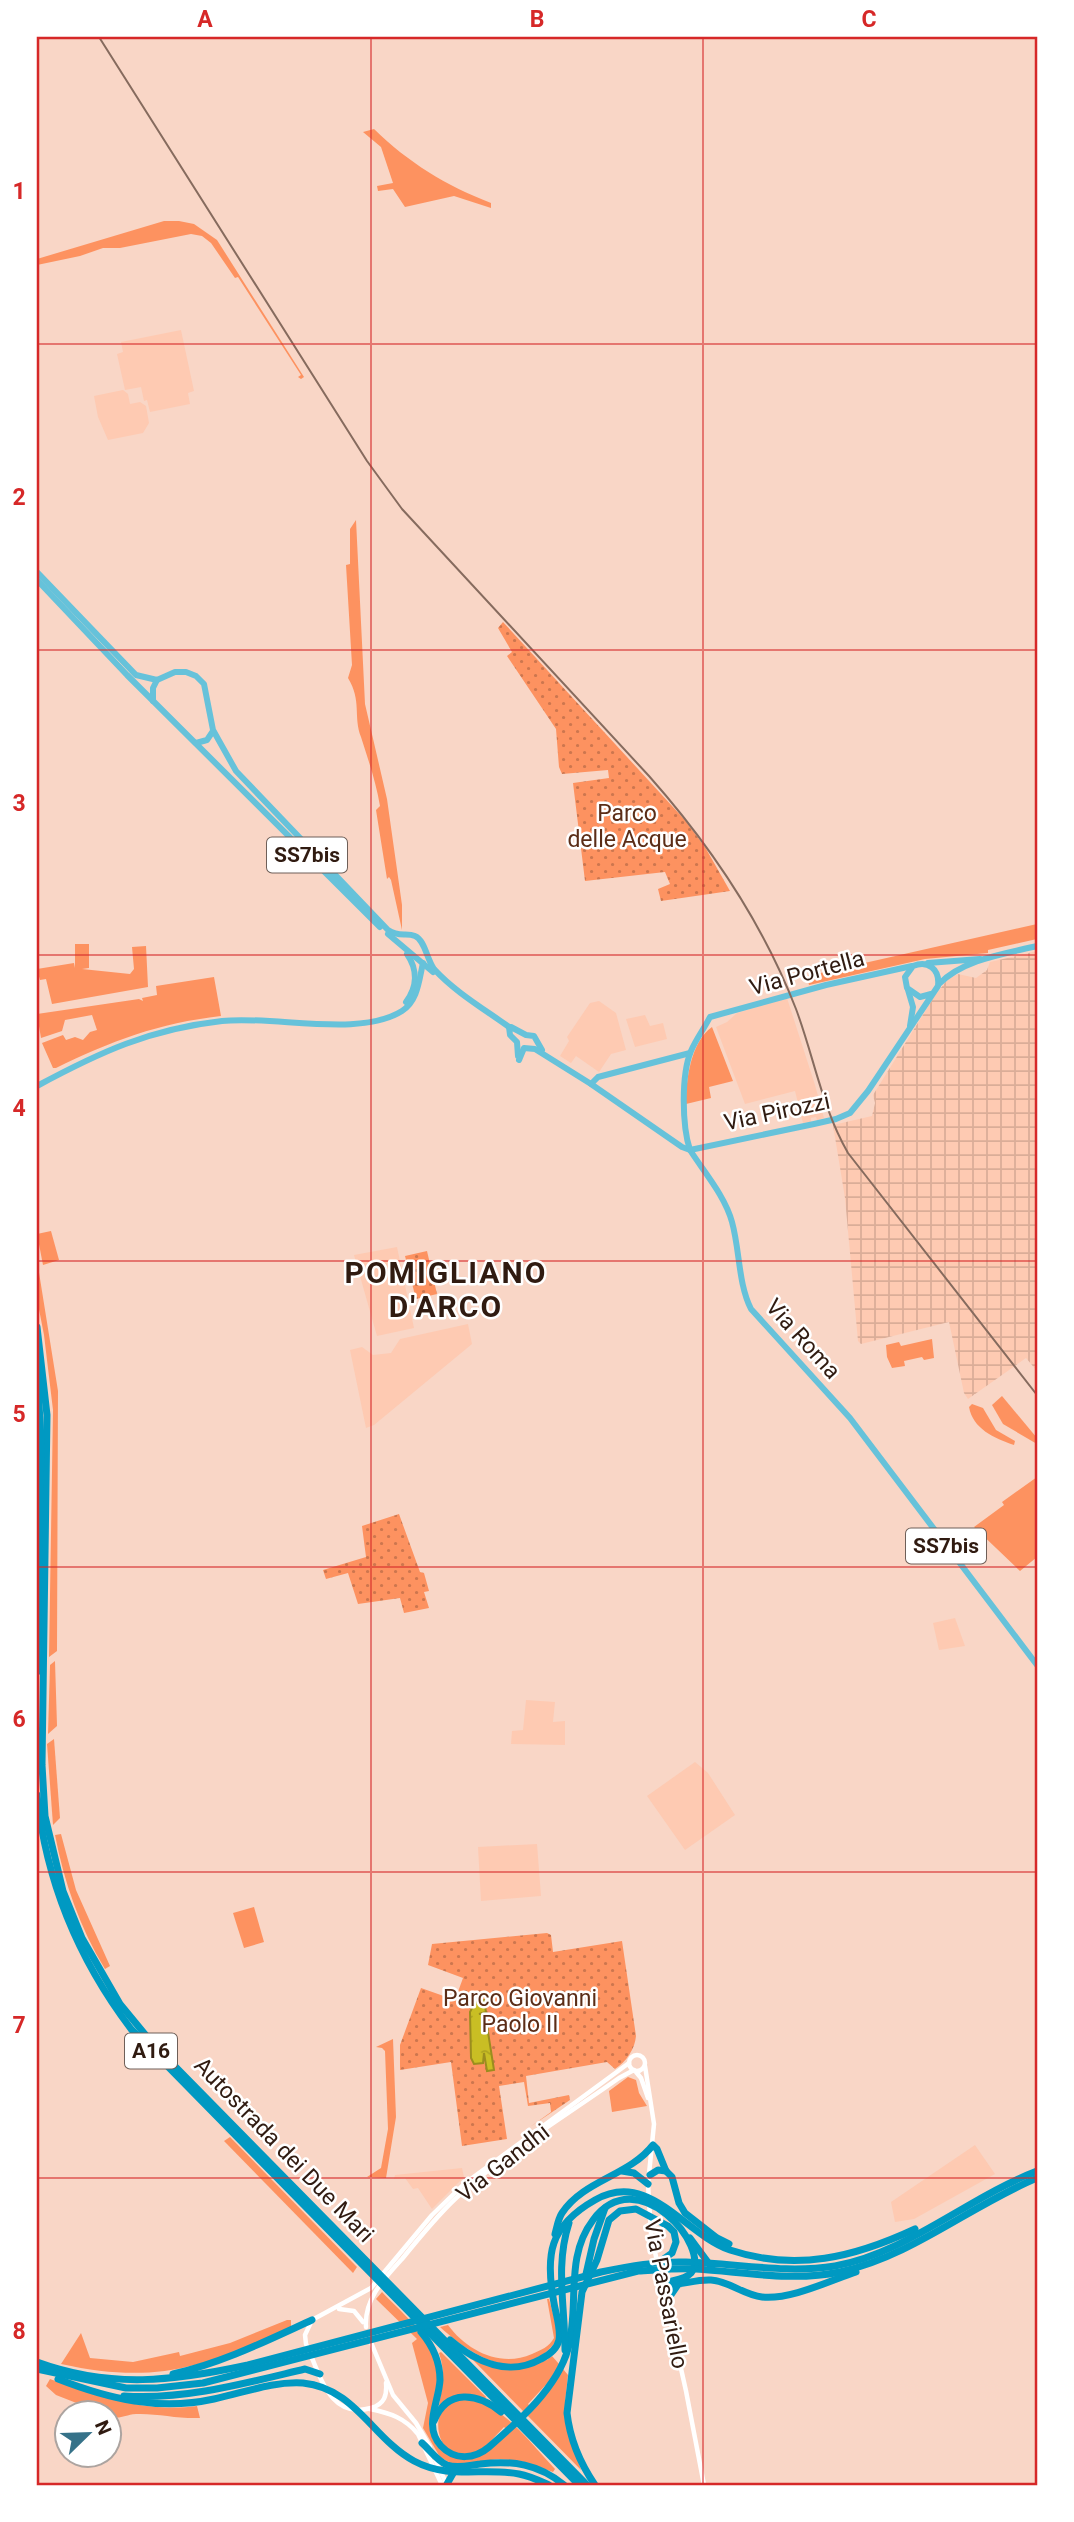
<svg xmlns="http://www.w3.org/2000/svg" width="1074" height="2522" font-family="Roboto,sans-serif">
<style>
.built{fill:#fecab2}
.industrial{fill:url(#industrial-grid)}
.grass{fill:#fd9260}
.park{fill:url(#park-dots)}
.water{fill:url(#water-ripples);stroke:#9b8d1e;stroke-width:2}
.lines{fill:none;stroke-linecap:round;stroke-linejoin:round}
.minor{stroke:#fff;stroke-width:4.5}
.major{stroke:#66c2da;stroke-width:6}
.highway{stroke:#0099c2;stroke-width:7}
.rail{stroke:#866b5e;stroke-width:2}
.grid{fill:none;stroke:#d62828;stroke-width:2;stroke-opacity:0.55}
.labels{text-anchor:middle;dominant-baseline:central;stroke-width:5;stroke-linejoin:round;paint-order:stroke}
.shield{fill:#fff;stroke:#6e5f58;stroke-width:2}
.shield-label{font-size:21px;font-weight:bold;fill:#301b11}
.park-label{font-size:23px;fill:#5b2d17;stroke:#fff}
.street-label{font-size:23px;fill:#301b11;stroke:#fff}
.district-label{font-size:30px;font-weight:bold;letter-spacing:2px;fill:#301b11;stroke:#fff}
.neatline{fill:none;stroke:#d62828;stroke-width:2.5}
.grid-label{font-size:23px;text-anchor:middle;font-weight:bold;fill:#d62828}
</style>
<defs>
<pattern id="industrial-grid" width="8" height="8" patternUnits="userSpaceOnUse" patternTransform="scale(1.75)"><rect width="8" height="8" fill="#fecab2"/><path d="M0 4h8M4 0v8" fill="none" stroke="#daad98"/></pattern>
<pattern id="park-dots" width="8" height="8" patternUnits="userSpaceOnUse" patternTransform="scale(1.75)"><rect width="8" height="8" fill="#fd9260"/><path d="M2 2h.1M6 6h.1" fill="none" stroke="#cd764e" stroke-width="1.8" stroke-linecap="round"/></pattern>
<pattern id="water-ripples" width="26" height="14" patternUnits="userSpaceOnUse" patternTransform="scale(1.75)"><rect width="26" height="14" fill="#c9be24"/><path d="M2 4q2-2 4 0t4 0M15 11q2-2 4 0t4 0" fill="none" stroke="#ada31f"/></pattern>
</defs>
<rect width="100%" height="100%" fill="#f9d6c6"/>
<!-- built -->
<g class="built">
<path d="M181,330l13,61 -6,2 2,11 -40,8 -3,-12 -3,1 -3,-14 -16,3 -8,-36 6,-2 -2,-10z"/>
<path d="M123,390l5,4 2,10 10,-2 6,4 3,17 -6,10 -35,7 -10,-23 -4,-21z"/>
<path d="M787,998l28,87 9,33 -7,2 -1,-3 -5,1v4l-8,1 -8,-32 -50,13 -29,-77 11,-5 10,-9z"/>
<path d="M599,1001l17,12 10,37 -15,4 -12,18 -23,-16 -5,7 -11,-7 9,-15 -2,-4 23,-34z"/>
<path d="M645,1015l5,11 13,-3 4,16 -32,8 -9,-28z"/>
<path d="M397,1247l17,81 -37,8 -23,-81z"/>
<path d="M468,1324l4,20 -98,81 -8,3 -16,-78 12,-3 11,8 18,-2 9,-14z"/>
<path d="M955,1618l10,28 -26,4 -6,-27z"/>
<path d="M526,1700l29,2 -2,20 12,-1v24l-54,-1 1,-13 11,-1z"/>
<path d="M695,1762l13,11 27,42 -50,35 -38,-54z"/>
<path d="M537,1844l4,52 -60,5 -3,-54z"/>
<path d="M975,2145l20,29 -81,45 -19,3 -4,-20z"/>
<path d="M462,2168l2,9 -32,32 -14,-21 -5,1 -8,-11 -11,1 1,-4z"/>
</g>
<!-- industrial -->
<path class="industrial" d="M1037,951v420l-11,-13 -58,41 -4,-6 -15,-71 -88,22 -3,-3 -13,-143 -12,-73 39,-9 3,-13 -2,-8 61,-98 13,-17 11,-6 18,4 11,-8 3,-8z"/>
<!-- grass -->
<g class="grass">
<path d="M374,129c35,34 71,56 117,74v5l-37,-12 -49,11 -12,-18 -15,2 -1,-5 16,-3 -12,-36 -18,-15z"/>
<path d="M164,221h15l15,3 23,16 87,137 -3,2 -3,-2 3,-2 -63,-98 -3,1 -24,-35 -9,-7 -11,-2 -71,14h-17l-23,8 -43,9v-6z"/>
<path d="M356,520l9,184 22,95 15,106v25l-11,-50 -2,-3 -2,2 -11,-69 4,-4c-4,-24 -12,-47 -19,-69 -8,-21 1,-36 -13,-59l4,-13 -6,-100 4,-1v-35z"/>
<path d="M1037,924v15l-49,11v3l-63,6 -116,26 -2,-9z"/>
<path d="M75,944h14v24l-7,1 48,5 4,-5 -2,-22 14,-1 2,41 -96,17 -6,-25 -6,1 -3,-11 37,-6 1,5z"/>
<path d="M214,977l7,39c-62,7 -110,25 -165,52h-3l-11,-25 21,-8 3,5 9,-3 8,3 7,-8 7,-2 -5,-15 -27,5 -3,11 -21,7 -4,-24 102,-15 4,2 -1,-3 15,-3 -1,-9z"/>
<path d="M712,1027l21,54 -24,6 2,11 -25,6c0,-25 5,-62 26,-77z"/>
<path d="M51,1231l8,29 -16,5 -6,-31z"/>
<path d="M37,1260l21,131 -1,260 -8,6 4,-247 -9,-75 -7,-36z"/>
<path d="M932,1339l2,19 -10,2 -2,-3 -18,4 1,5 -13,2 -5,-11 -1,-12 13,-3 2,4z"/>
<path d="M1002,1396l35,42v6l-34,-20 -11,-19z"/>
<path d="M972,1404l11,4 13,22 19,11 -1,4c-20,-7 -41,-16 -45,-38z"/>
<path d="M1037,1477v80l-17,14 -46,-44 30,-22 -2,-3z"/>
<path d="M55,1661l2,65 -9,8 2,-69z"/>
<path d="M54,1739l6,79 -7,7 -6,-81z"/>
<path d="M61,1834l15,56 34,76 -5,3c-25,-41 -41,-87 -50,-134z"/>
<path d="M254,1907l10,35 -20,6 -11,-35z"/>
<path d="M393,2039l3,78 -10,61 -19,-1 14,-9 7,-39 -3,-78 -3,-3 -6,-1z"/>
<path d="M628,2077l8,3 3,13 8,13 -35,6 -3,-21z"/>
<path d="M230,2137l127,130 -4,6 -129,-132z"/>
<path d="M382,2292c20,21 48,43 55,73 8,30 -28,76 17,92 23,9 40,-11 55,-25l-5,-5c-8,8 -17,20 -28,25 -49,19 -51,-69 -2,-53 33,11 58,46 81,70l-2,3 -32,-11 -23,-2 -44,6 -14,-8 -17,-29 5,-25 -16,-60 5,-4 -41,-40z"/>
<path d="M547,2299h2l7,26 1,15c-35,47 -83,18 -117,-13l8,-2c19,26 53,43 84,29 9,-4 17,-7 22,-16z"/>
<path d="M287,2320h4v7c-85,40 -135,58 -230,37l20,-31 9,25 43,4 46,-10 1,4 50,-13z"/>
<path d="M441,2352l45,45 -1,2 -18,-5 -28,12c3,-19 7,-34 0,-53z"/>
<path d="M552,2356l7,8 -6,13 -25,27 4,4 31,-39 5,6 -3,27 1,18 15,50 -108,-110 21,7 53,-7z"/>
<path d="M50,2379c47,17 96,34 147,27l3,12c-22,1 -44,-5 -64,-4 -12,1 -16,6 -27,2l-1,-2 -6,-1 -46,-18 -10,-9z"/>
</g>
<!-- park -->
<g class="park">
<path d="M503,622l181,197 21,28 25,44 -69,10 -3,-12 12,-5 -5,-12 -80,9 -12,-98 36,-5 -1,-8 -46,4 -3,-7 -3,-38 -49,-73 5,-4 -14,-24z"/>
<path d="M427,1251l10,43 -21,5 -11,-43z"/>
<path d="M399,1514l21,58 4,1 5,18 -5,1 5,16 -25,5 -4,-15 -42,6 -10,-31 -22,6 -3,-9 43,-13 -4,-31z"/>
<path d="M547,1933l4,2 2,17 69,-11 14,95c-1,13 -10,26 -21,33l-8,-7 -81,14 3,27 40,-8 1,5 -40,27 21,-15 -1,-9 -22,3 -4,-24 -25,4 8,53 -45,7 -11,-84 -51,8v-25l21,-57 34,12 8,-22 -35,-13 4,-21z"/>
</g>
<!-- water -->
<path class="water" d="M484,2000l2,12 -7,2h7l2,16 -6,1 6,1 6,38 -7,1 -3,-18 -1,10 -9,1 -3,-6 -1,-46 5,-10z"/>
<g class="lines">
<!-- minor -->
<g class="minor">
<path d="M37,1838v-1"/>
<circle cx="637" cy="2063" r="8"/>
<path d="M645,2066l9,58 -6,60 3,50 35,157 18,94"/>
<path d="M636,2072l5,6 7,20"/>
<path d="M339,2309l15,2 9,11"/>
<path d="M366,2327c-2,-28 18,-48 36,-68 17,-21 34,-42 53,-60 49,-46 109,-82 164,-121l15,-8"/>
<path d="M370,2340l23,55 23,28 14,24"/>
<path d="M386,2383c1,12 -1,21 -15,25 -42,12 -51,-34 -65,-64l-1,-9 7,-15 59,-32 61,-73 32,-31 165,-121"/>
<path d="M370,2409c20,4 35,9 48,25l24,51"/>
<path d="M435,2459l12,26"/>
</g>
<!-- major -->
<g class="major">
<path d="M37,572l99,103 21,5 18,-8h11l10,4 8,8 9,46 23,41 152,159c12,8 18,2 27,6 10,4 12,24 19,33 21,23 50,40 75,58"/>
<path d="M37,580l90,95 253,252"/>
<path d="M153,701v-13l4,-8"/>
<path d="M196,743l11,-3 6,-9"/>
<path d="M388,934l45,38"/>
<path d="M928,963l52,-4"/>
<path d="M939,984c25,-25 65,-30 98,-38"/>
<path d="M908,990l5,17 -3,19"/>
<path d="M406,1002c11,-15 12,-32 1,-48"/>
<path d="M518,1056l-1,-14 -7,-7 -1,-8h2l15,8 8,1 8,14"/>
<path d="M519,1060l5,-12 11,1 56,35 91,63 8,3c14,22 35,46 42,72 8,29 6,61 19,87l99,109 187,247"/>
<path d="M591,1084l7,-7 92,-24"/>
<path d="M37,1086c63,-34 113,-57 185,-65 52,-6 137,17 180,-10 16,-10 17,-31 21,-48"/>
<path d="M690,1150l124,-26 22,-5 14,-6 18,-22 70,-105c2,-17 -10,-26 -25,-20l-8,11 2,11 13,9 11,-3"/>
<path d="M690,1150c-8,-24 -9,-75 1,-99 5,-12 13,-22 19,-34l116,-32 86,-19"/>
</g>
<!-- highway -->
<g class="highway">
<path d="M37,1327l10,88 -5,350 3,51 18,75 19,47 38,66 33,40 434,441"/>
<path d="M37,1368l4,72 -4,232"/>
<path d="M37,1795c9,87 41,164 94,234l448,456"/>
<path d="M622,2171l12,2 14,11"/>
<path d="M650,2175l8,-5 8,1"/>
<path d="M555,2234c2,-7 3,-15 7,-21 22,-33 67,-37 91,-68l4,4 9,22 6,6 7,26 6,10 32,25 12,6"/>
<path d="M690,2238l20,27"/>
<path d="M586,2274l8,-35 11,-31"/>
<path d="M662,2284c17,3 31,-5 49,-4 18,1 33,15 51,17 28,3 67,-16 94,-25"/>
<path d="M666,2302l11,-16"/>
<path d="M421,2332c11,13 19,30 19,48 -1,22 -17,46 1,66 14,15 34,13 48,1 30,-26 68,-59 79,-98 12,-43 -4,-91 25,-129 44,-60 119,27 98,53 -6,7 -20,7 -29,11"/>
<path d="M450,2340c26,22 59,37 91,19 8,-4 16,-10 18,-19 2,-12 -3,-25 -5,-37 -9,-48 -5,-77 41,-103 54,-31 89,34 135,50 66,22 125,7 185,-21"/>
<path d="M565,2350c0,-44 -10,-84 4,-127"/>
<path d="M37,2362c74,27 137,19 211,3l353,-93c29,-6 56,-11 85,-10 50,1 98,12 149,4 70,-12 134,-69 202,-95"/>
<path d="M37,2369l89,19h31l46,-5 435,-112c19,-1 39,-3 58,-2 48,3 96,13 144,3 72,-16 130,-66 197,-94"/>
<path d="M173,2374c49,-11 93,-33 139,-54"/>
<path d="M58,2379c51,20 101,32 156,20 29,-6 59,-18 89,-16 52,5 70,56 111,78 35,19 69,6 105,13 11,2 21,7 30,11"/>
<path d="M124,2396c62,4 122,-13 181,-27l15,5"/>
<path d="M434,2421c13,-33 44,-28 67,-9"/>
<path d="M422,2443c8,7 15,18 25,22 11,4 23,0 33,-1 32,-4 59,0 84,21"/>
<path d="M447,2484l8,-14"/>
<path d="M595,2485c-15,-22 -25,-45 -28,-72l15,-121 15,-32 12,-40 11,-9 16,-2 32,17 6,6 2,10 -4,11 -10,7"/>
</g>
<!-- rail -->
<path class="rail" d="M99,37l268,424 35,48 247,267c62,70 113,145 147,233 18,48 26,99 52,144l189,242"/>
</g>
<!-- grid -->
<path class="grid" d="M371,37v2448M703,37v2448M37,344h1000M37,650h1000M37,955h1000M37,1261h1000M37,1567h1000M37,1872h1000M37,2178h1000"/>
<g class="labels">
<!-- shield labels -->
<g class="shield">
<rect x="267" y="837.5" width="80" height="35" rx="5"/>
<rect x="906" y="1528.5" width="80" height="35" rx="5"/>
<rect x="125" y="2033.5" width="52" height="35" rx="5"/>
</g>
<g class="shield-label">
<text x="307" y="855">SS7bis</text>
<text x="946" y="1546">SS7bis</text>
<text x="151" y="2051">A16</text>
</g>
<!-- park labels -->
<g class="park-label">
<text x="627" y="813">Parco<tspan x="627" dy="26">delle Acque</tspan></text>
<text x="520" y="1998">Parco Giovanni<tspan x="520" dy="26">Paolo II</tspan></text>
</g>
<!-- street labels -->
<g class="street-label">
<text transform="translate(807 973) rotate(-15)">Via Portella</text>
<text transform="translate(777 1112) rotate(-12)">Via Pirozzi</text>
<text transform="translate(803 1339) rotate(48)">Via Roma</text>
<text transform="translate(284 2150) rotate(46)">Autostrada dei Due Mari</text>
<text transform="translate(503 2163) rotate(-38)">Via Gandhi</text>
<text transform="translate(666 2294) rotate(79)">Via Passariello</text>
</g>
<!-- district labels -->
<g class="district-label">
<text x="446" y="1272">POMIGLIANO<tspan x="446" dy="34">D'ARCO</tspan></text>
</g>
</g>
<!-- border -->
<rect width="1074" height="2522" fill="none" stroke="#ffffff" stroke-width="77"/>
<!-- north arrow -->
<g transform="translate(88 2434) rotate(67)"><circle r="33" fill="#ffffff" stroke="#aca4a0" stroke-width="2"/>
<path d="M0-5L12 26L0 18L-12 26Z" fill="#367289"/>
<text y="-10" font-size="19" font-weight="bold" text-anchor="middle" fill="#301b11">N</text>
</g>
<rect x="38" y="38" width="998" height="2446" class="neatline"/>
<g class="grid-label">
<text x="205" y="27">A</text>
<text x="537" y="27">B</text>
<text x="869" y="27">C</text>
<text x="19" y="199">1</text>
<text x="19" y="505">2</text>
<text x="19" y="811">3</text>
<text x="19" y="1116">4</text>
<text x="19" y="1422">5</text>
<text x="19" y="1727">6</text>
<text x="19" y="2033">7</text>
<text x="19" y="2339">8</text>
</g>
</svg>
